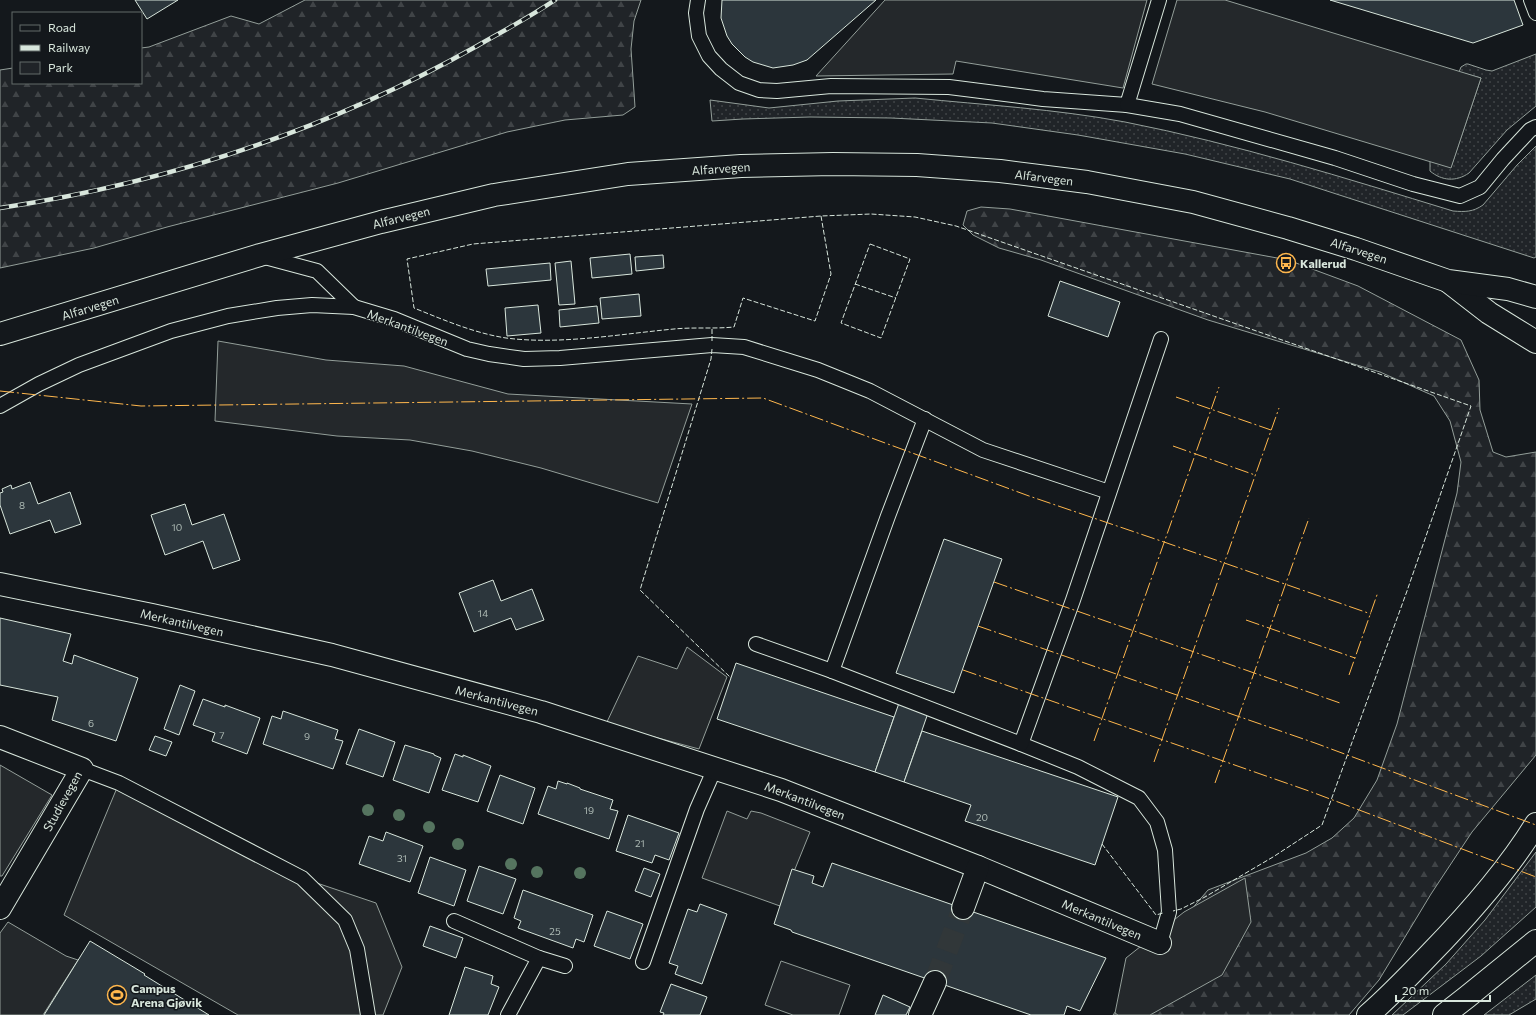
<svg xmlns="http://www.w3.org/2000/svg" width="1536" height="1015" font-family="Commissioner,sans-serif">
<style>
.grass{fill:url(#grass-dots);stroke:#939e99}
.forest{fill:url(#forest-firs);stroke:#939e99}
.green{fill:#202428;stroke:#939e99}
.parking{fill:#24282b;stroke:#939e99}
.building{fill:#2c363c;stroke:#d8e6dc}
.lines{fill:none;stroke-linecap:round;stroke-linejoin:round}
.minor-tunnel{stroke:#313739;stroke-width:22;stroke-dasharray:22 11;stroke-linecap:butt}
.service-casing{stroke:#d8e6dc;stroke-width:16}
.minor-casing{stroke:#d8e6dc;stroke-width:24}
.secondary-casing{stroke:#d8e6dc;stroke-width:24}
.trunk-casing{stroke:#d8e6dc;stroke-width:24}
.service{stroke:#14181c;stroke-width:14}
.minor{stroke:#14181c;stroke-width:22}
.secondary{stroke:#14181c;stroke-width:22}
.trunk{stroke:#14181c;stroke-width:22}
.rail-casing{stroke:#d8e6dc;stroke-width:4.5}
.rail{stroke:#14181c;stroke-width:3;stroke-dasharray:9;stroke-linecap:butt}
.fence{stroke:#d8e6dc;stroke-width:1;stroke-dasharray:5 2;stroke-linecap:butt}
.power{stroke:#ffb74d;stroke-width:1;stroke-dasharray:14 3 2 3;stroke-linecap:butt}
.tree{fill:#55745f}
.labels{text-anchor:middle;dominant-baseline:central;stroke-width:3;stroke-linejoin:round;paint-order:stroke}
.number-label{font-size:10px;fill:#adbab4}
.street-label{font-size:12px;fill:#d8e6dc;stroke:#14181c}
.poi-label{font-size:12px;font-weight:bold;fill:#d8e6dc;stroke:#14181c;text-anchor:start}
</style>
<defs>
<pattern id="grass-dots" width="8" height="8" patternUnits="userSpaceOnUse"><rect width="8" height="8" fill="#202428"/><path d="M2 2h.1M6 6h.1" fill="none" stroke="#404447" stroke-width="1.8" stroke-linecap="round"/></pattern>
<pattern id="forest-firs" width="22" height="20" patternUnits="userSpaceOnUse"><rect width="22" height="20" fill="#202428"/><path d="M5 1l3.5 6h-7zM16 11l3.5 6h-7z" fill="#404447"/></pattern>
</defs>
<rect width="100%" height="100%" fill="#14181c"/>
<!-- grass -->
<g class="grass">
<path d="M1536,54v52l-29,24 -38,43c-13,9 -27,8 -39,-2v-10l21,6 30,-89 -22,-6 2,-5 5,-3h2l18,6 6,1z"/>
<path d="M915,98c70,7 141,11 210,24 112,22 220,56 328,89 12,1 20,1 30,-6l34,-40 19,-19v111l-2,1 -244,-79 -105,-25 -107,-19 -86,-12 -101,-5 -81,-1 -67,2 -31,2 -2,-21 59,8 69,-7z"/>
<path d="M1536,852v55l-55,49 -78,59h-11l54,-51 39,-44z"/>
<path d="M1536,975v24l-27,16h-25z"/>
</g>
<!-- forest -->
<g class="forest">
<path d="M305,0h336l-7,21 -3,28 4,58 -12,8 -58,5 -58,12 -169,51 -171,44 -73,21 -94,20v-198l13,-2v15h128v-35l8,-1 82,-31 28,8z"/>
<path d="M981,207l29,2 278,51 70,26 103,54 18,40 1,30 13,42 13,5 30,-5v303l-64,77 -41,62 -52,86 -30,35h-236l77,-104 18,-21 98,-37 26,-15 22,-20 23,-38 20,-56 60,-231 4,-31 -11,-41 -16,-25 -54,-24 -172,-52 -167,-60 -42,-12 -26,-13 -10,-10 4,-14z"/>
</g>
<!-- green -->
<path class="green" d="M781,961l69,24 -11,30h-46l-28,-10z"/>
<!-- parking -->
<g class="parking">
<path d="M885,0h262l-24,88 -167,-27 -3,13 -137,2z"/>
<path d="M1177,0h48l256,78 -30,90 -186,-56 -113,-28z"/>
<path d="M218,341l108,19 78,6 104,28 184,10 -34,99 -117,-35 -69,-17 -62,-11 -73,-4 -122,-15z"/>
<path d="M687,647l40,30 -28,72 -93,-25 32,-68 39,13z"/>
<path d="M0,765l52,30 -50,81h-2z"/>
<path d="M119,783l183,95 74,25 26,64 -19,48h-145l-174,-100z"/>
<path d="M727,811l20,8 4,-8 10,2 49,19 -30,74 -78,-28z"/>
<path d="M1245,878l6,44 -29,53 -72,40h-32l-3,-2 11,-55 58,-46z"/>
<path d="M8,922l58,34 12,4 -35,55h-43v-82z"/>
</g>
<!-- building -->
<g class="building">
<path d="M135,0h43l-31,19z"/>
<path d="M722,0h154l-69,60 -14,5 -20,3 -20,-6 -8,-5 -13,-13 -5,-8 -6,-18z"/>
<path d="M1330,0h184l9,25 -50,18z"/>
<path d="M630,254l2,20 -40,4 -2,-20z"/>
<path d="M663,255l1,13 -28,3 -1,-14z"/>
<path d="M571,261l4,43 -16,1 -4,-42z"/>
<path d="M550,263l1,17 -63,6 -2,-17z"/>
<path d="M1060,281l60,21 -12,35 -60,-21z"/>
<path d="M639,294l2,22 -39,3 -2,-21z"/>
<path d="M538,305l3,28 -34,3 -2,-28z"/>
<path d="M597,306l2,17 -39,4 -1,-17z"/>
<path d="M30,482l8,22 32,-12 11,32 -26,9 -5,-13 -40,14 -10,-29v-12l3,-1 -1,-3 9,-4 1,4z"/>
<path d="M185,504l7,21 32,-11 16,46 -27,9 -10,-28 -38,14 -14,-40z"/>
<path d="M944,539l58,20 -48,134 -58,-20z"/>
<path d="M493,580l8,21 31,-12 12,31 -28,10 -5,-12 -37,14 -15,-39z"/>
<path d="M0,618l71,16 -8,27 9,3 2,-9 64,23 -22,63 -64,-21 6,-23 -58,-12z"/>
<path d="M736,663l158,54 -19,55 -158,-53z"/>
<path d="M180,685l15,6 -16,44 -15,-6z"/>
<path d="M203,699l22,8v-2l35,13 -13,36 -35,-13 3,-8 -22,-8z"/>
<path d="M899,703l29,10 -24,69 -29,-10z"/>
<path d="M283,711l55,19 -3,9 8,2 -10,28 -70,-25 9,-28 9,3z"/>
<path d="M359,729l36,13 -12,35 -37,-13z"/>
<path d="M922,731l196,66 -23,68 -130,-44 6,-16 -67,-23z"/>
<path d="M155,736l17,6 -6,14 -17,-6z"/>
<path d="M405,745l29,9v1l7,3 -12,35 -36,-13z"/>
<path d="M455,754l8,3v-2l28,11 -13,36 -36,-12z"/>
<path d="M500,775l35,13 -12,36 -36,-13z"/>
<path d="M558,781l9,3v-1l13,5v1l33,11 -3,9 8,2 -9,28 -71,-25 10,-28 8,3z"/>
<path d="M628,815l51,18 -10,27 -14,-5 -3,8 -36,-12z"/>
<path d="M386,832l37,14 -13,36 -51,-18 10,-28 14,5z"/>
<path d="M430,857l36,13 -12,36 -36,-13z"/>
<path d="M832,863l274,95 -26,53 -13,-5 -3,9h-33l-239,-83 -1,-2 -17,-6 18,-55 22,7 -2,7 11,4z"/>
<path d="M479,866l37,13 -13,35 -36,-13z"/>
<path d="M644,868l16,6 -9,23 -16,-6z"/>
<path d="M523,890l70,25 -9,27 -8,-3 -3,9 -55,-20 3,-7 -7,-3z"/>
<path d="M700,904l27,10 -25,70 -27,-10 3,-8 -9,-3 19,-54 9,3z"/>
<path d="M607,911l36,13 -13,35 -36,-13z"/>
<path d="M430,926l33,12 -7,20 -33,-12z"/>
<path d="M90,941l55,33 -1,1 65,40h-165z"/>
<path d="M465,967l28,9 -2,8 8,3 -11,28h-39z"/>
<path d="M671,984l36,13 -7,18h-37l1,-2 -4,-1z"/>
<path d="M883,995l27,12 -4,8h-31z"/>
</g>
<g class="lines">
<!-- minor-tunnel -->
<path class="minor-tunnel" d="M935,982l28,-74"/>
<defs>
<g id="service">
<path d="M698,0l-2,13 3,23 10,20 12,13 18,14 20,7 18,1 54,-5 118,1 94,12 84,6 32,-105"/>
<path d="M1531,0l5,13"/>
<path d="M1127,105l53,9 155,44 78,26 47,12 20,-9 23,-28 27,-29 6,-3"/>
<path d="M261,256l56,15 37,36"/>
<path d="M0,406l39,-22 40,-19 92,-34 57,-15 49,-8 35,-3 42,2 40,12 73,30 22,5 35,5 36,-1 152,-13 32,2 74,23 52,21 113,59 126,42"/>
<path d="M756,644l76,27 189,73 57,23 61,31 18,24 8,28 4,62 -9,31"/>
<path d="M832,671l56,-155 37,-97"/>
<path d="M1021,744l52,-144 88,-261"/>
<path d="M82,769l37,14 183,95 43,42 12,29 11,66"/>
<path d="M454,921l85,37 26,8"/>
<path d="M643,962l54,-153 18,-41"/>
<path d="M508,1015l31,-57"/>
</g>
<g id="minor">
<path d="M0,584l152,31 180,40 209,57 240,78 197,77 182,76"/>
<path d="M0,737l82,32 -82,139"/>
<path d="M963,908l15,-41"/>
<path d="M920,1015l15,-33"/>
</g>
<g id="secondary">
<path d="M1449,282l40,31 47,29"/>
<path d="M0,334l260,-79 121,-33 113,-27 134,-21 113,-8 92,-2 84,1 83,6 87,11 106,20 95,26 68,21 92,32 60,8 28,8"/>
</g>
<g id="trunk">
<path d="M1368,1015c22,-19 42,-40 62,-61 38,-39 77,-83 106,-130"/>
<path d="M1444,1015l23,-18 69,-56"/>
</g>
</defs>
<!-- service casing -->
<use href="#service" class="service-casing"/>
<!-- minor casing -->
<use href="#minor" class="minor-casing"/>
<!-- secondary casing -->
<use href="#secondary" class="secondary-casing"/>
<!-- trunk casing -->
<use href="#trunk" class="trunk-casing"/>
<!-- service -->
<use href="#service" class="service"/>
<!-- minor -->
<use href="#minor" class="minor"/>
<!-- secondary -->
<use href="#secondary" class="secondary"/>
<!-- trunk -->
<use href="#trunk" class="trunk"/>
<defs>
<path id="rail" d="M0,208c167,-25 329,-79 477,-162 26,-15 53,-29 78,-46"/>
</defs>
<!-- rail casing -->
<use href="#rail" class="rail-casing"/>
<!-- rail -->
<use href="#rail" class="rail"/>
<!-- fence -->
<g class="fence">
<path d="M821,216l10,58 -16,47 -72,-23 -9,29c-20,2 -40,0 -60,2 -54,5 -114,16 -168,9 -32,-5 -62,-18 -92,-30l-7,-49 66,-15 348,-28 50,-2 44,3 41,9 515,180 -64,185 -85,234 -49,32 -68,40 -24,12 -8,2"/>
<path d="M870,244l40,15 -29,79 -40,-15z"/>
<path d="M855,284l41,14"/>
<path d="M712,341v-12"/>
<path d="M712,349l-1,10 -71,231 91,88"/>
<path d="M1102,844l54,71 7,-2"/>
</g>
<!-- power -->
<g class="power">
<path d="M0,391l141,15 622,-8 266,98 135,46 207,72"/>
<path d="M1176,397l95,33"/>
<path d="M1173,446l82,29"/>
<path d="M994,582l346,121"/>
<path d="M1246,620l109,38"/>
<path d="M978,626l337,117 221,82"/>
<path d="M963,670l346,121 227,86"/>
<path d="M1349,675l29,-83"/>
<path d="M1094,741l125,-354"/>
<path d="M1154,762l125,-354"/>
<path d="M1215,783l94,-265"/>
</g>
</g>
<!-- trees -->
<g class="tree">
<circle cx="368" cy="810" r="6"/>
<circle cx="399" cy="815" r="6"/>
<circle cx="429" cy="827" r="6"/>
<circle cx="458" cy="844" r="6"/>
<circle cx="511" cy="864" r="6"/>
<circle cx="537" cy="872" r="6"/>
<circle cx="580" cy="873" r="6"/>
</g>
<!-- icons -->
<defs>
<symbol id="bus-ring" viewBox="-11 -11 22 22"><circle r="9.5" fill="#14181c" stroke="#ffb74d" stroke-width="1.5"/><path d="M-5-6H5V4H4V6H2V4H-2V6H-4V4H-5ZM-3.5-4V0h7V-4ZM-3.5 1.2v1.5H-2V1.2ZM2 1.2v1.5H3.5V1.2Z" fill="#ffb74d"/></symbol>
<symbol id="stadium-ring" viewBox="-11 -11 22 22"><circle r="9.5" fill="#14181c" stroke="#ffb74d" stroke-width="1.5"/><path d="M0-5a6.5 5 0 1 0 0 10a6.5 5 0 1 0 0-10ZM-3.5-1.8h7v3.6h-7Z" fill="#ffb74d"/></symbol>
</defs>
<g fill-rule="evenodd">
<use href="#bus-ring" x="1275" y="252" width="22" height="22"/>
<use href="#stadium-ring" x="106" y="984" width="22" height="22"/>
</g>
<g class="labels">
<!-- number labels -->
<g class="number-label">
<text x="22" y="505">8</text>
<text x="177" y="527">10</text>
<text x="483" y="613">14</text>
<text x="91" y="723">6</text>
<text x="222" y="735">7</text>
<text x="307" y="736">9</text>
<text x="589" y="810">19</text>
<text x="982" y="817">20</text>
<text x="640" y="843">21</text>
<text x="402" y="858">31</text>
<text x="555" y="931">25</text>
</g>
<!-- street labels -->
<g class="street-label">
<text transform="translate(721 168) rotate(-4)">Alfarvegen</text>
<text transform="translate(1044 177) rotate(7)">Alfarvegen</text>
<text transform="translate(401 217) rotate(-14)">Alfarvegen</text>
<text transform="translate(1359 250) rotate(18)">Alfarvegen</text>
<text transform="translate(90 307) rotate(-17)">Alfarvegen</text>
<text transform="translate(408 327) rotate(20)">Merkantilvegen</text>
<text transform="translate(182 622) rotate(13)">Merkantilvegen</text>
<text transform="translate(497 700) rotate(15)">Merkantilvegen</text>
<text transform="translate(805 800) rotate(21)">Merkantilvegen</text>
<text transform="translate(62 801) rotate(-61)">Studievegen</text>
<text transform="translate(1102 919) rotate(23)">Merkantilvegen</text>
</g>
<!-- poi labels -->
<g class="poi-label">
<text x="1300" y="263">Kallerud</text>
<text x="131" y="988">Campus<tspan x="131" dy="14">Arena Gjøvik</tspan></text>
</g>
</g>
<!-- legend -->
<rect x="12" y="12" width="130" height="72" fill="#14181c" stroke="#626a69"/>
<rect x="20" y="25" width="20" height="6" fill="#14181c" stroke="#626a69"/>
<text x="48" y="32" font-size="12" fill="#d8e6dc">Road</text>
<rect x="20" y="45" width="20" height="6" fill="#d8e6dc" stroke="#626a69"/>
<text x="48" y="52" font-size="12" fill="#d8e6dc">Railway</text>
<rect x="20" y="62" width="20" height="12" fill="#202428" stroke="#626a69"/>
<text x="48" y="72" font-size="12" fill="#d8e6dc">Park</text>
<!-- scale -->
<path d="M1396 995v6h94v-6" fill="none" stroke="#d8e6dc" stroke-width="2"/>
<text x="1402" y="995" font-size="12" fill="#d8e6dc" stroke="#14181c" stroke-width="3" paint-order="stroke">20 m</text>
</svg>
